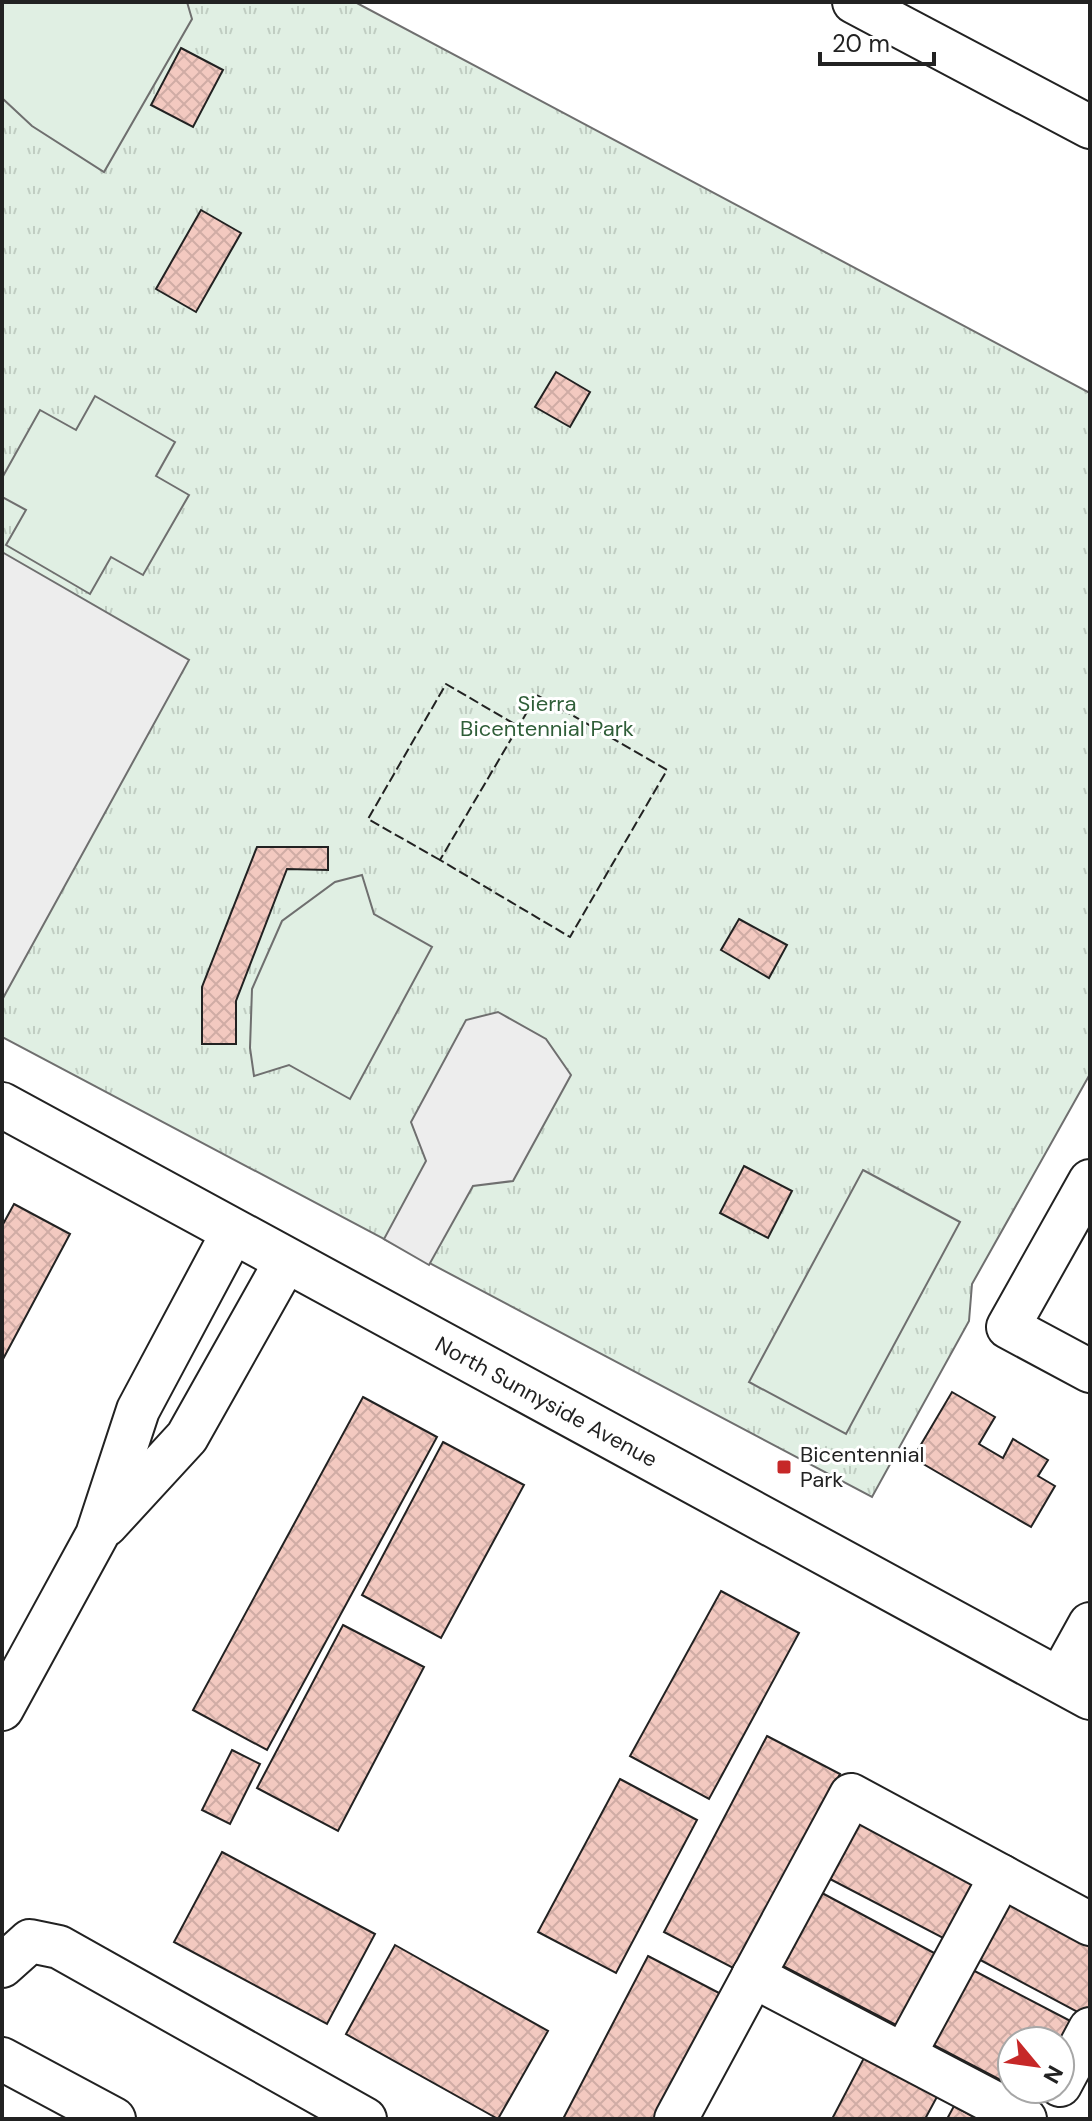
<svg xmlns="http://www.w3.org/2000/svg" width="1092" height="2121" font-family="'DM Sans',sans-serif">
<style>
.park{fill:url(#park-tufts);stroke:#6f6f6f;stroke-width:2}
.pitch{fill:#e0efe3;stroke:#6f6f6f;stroke-width:2}
.parking{fill:#ededed;stroke:#6f6f6f;stroke-width:2}
.building{fill:url(#building-cross-hatch);stroke:#222;stroke-width:2}
.lines{fill:none;stroke-linecap:round;stroke-linejoin:round}
.minor-casing{stroke:#222;stroke-width:46}
.major-casing{stroke:#222;stroke-width:48}
.minor{stroke:#fff;stroke-width:42}
.major{stroke:#fff;stroke-width:44}
.fence{stroke:#222;stroke-width:2;stroke-dasharray:10 4;stroke-linecap:butt}
.poi-dot{fill:#c62828;stroke:#fff;stroke-width:3}
.labels{text-anchor:middle;dominant-baseline:central;stroke-width:6;stroke-linejoin:round;paint-order:stroke}
.park-label{font-size:22px;fill:#2f5e38;stroke:#fff}
.street-label{font-size:22px;fill:#222;stroke:#fff}
.poi-label{font-size:22px;fill:#222;stroke:#fff;text-anchor:start}
</style>
<defs>
<pattern id="park-tufts" width="24" height="20" patternUnits="userSpaceOnUse" patternTransform="scale(2)"><rect width="24" height="20" fill="#e0efe3"/><path d="M3 7l-1-3M5 7V3M7 7l1-3M15 17l-1-3M17 17v-4M19 17l1-3" fill="none" stroke="#c0cdc2"/></pattern>
<pattern id="building-cross-hatch" width="8" height="8" patternUnits="userSpaceOnUse" patternTransform="scale(2)"><rect width="8" height="8" fill="#f3c9c0"/><path d="M0 0l8 8M0 8l8-8" fill="none" stroke="#d0aca5"/></pattern>
</defs>
<rect width="100%" height="100%" fill="#fff"/>
<!-- park -->
<path class="park" d="M2,2h353l735,391v681l-118,210 -3,37 -97,176 -870,-460z"/>
<!-- pitch -->
<g class="pitch">
<path d="M2,2h185l5,17 -88,153 -72,-46 -30,-28z"/>
<path d="M95,396l80,46 -19,34 33,19 -46,80 -32,-18 -21,37 -84,-49 20,-35 -24,-13v-19l38,-68 36,20z"/>
<path d="M362,875l12,39 58,33 -82,152 -61,-34 -35,11 -4,-28 2,-59 30,-68 53,-39z"/>
<path d="M863,1170l97,52 -114,212 -97,-52z"/>
</g>
<!-- parking -->
<g class="parking">
<path d="M2,552l187,108 -187,340z"/>
<path d="M498,1012l48,27 25,36 -58,106 -40,5 -44,79 -45,-26 42,-78 -15,-39 55,-102z"/>
</g>
<!-- building -->
<g class="building">
<path d="M181,48l42,22 -30,57 -42,-22z"/>
<path d="M201,210l40,23 -45,79 -40,-23z"/>
<path d="M556,372l34,20 -20,35 -35,-20z"/>
<path d="M257,847h71v23l-41,-1 -51,132v43h-34v-57z"/>
<path d="M739,919l48,26 -18,33 -48,-28z"/>
<path d="M744,1166l48,25 -24,47 -48,-25z"/>
<path d="M14,1204l56,30 -68,127v-135z"/>
<path d="M952,1392l43,25 -16,27 24,14 10,-19 35,21 -10,16 17,10 -24,41 -118,-69z"/>
<path d="M363,1397l74,40 -170,313 -74,-40z"/>
<path d="M443,1442l81,43 -83,153 -79,-43z"/>
<path d="M721,1591l78,42 -90,166 -79,-43z"/>
<path d="M343,1625l81,42 -86,164 -81,-43z"/>
<path d="M767,1736l73,38 -103,196 -73,-38z"/>
<path d="M232,1750l28,14 -30,60 -28,-14z"/>
<path d="M620,1779l77,41 -81,153 -78,-41z"/>
<path d="M869,1805l114,59 -38,75 -115,-60z"/>
<path d="M222,1852l153,82 -48,90 -153,-82z"/>
<path d="M1014,1877l76,41v89l-5,9 -114,-61z"/>
<path d="M822,1893l114,61 -38,72 -115,-60z"/>
<path d="M395,1945l153,86 -50,88 -152,-85z"/>
<path d="M648,1956l73,38 -65,125h-93z"/>
<path d="M965,1966l115,60 -20,15h-48v45l-86,-45z"/>
<path d="M865,2056l73,39 -13,24h-93z"/>
<path d="M1018,2089h29l-7,12z"/>
<path d="M954,2106l24,13h-31z"/>
</g>
<g class="lines">
<defs>
<g id="minor">
<path d="M854,2l236,125"/>
<path d="M1090,1181l-82,146 82,44"/>
<path d="M106,1525l81,-88 99,-176"/>
<path d="M1059,1680l31,-56"/>
<path d="M2,1709l95,-174 41,-125 95,-178"/>
<path d="M2,1966l28,-25 29,6 306,172"/>
<path d="M753,1976l272,143"/>
<path d="M904,2055l97,-179"/>
<path d="M2,2059l112,60"/>
<path d="M1060,2085l30,-56"/>
<path d="M676,2119l175,-324 239,129"/>
</g>
<g id="major">
<path id="s1" d="M2,1105l1088,592"/>
</g>
</defs>
<!-- minor casing -->
<use href="#minor" class="minor-casing"/>
<!-- major casing -->
<use href="#major" class="major-casing"/>
<!-- minor -->
<use href="#minor" class="minor"/>
<!-- major -->
<use href="#major" class="major"/>
<!-- fence -->
<g class="fence">
<path d="M537,695l130,75 -97,167 -130,-77z"/>
<path d="M440,860l-72,-41 78,-135 72,42"/>
</g>
</g>
<!-- markers -->
<rect class="poi-dot" x="776" y="1459" width="16" height="16" rx="4"/>
<g class="labels">
<!-- park labels -->
<g class="park-label">
<text x="547" y="703">Sierra<tspan x="547" dy="25">Bicentennial Park</tspan></text>
</g>
<!-- street labels -->
<g class="street-label">
<text stroke="none"><textPath href="#s1" startOffset="620">North Sunnyside Avenue</textPath></text>
</g>
<!-- poi labels -->
<g class="poi-label">
<text x="800" y="1454">Bicentennial<tspan x="800" dy="25">Park</tspan></text>
</g>
</g>
<!-- border -->
<rect width="1092" height="2121" fill="none" stroke="#222222" stroke-width="8"/>
<!-- north arrow -->
<g transform="translate(1036 2065) rotate(119)"><circle r="38" fill="#ffffff" stroke="#a7a7a7" stroke-width="2"/>
<path d="M0-6L14 30L0 20L-14 30Z" fill="#c62828"/>
<text y="-12" font-size="22" font-weight="bold" text-anchor="middle" fill="#222222">N</text>
</g>
<!-- scale -->
<path d="M820 52v12h114v-12" fill="none" stroke="#222222" stroke-width="4"/>
<text x="832" y="52" font-size="24" fill="#222222" stroke="#ffffff" stroke-width="6" paint-order="stroke">20 m</text>
</svg>
